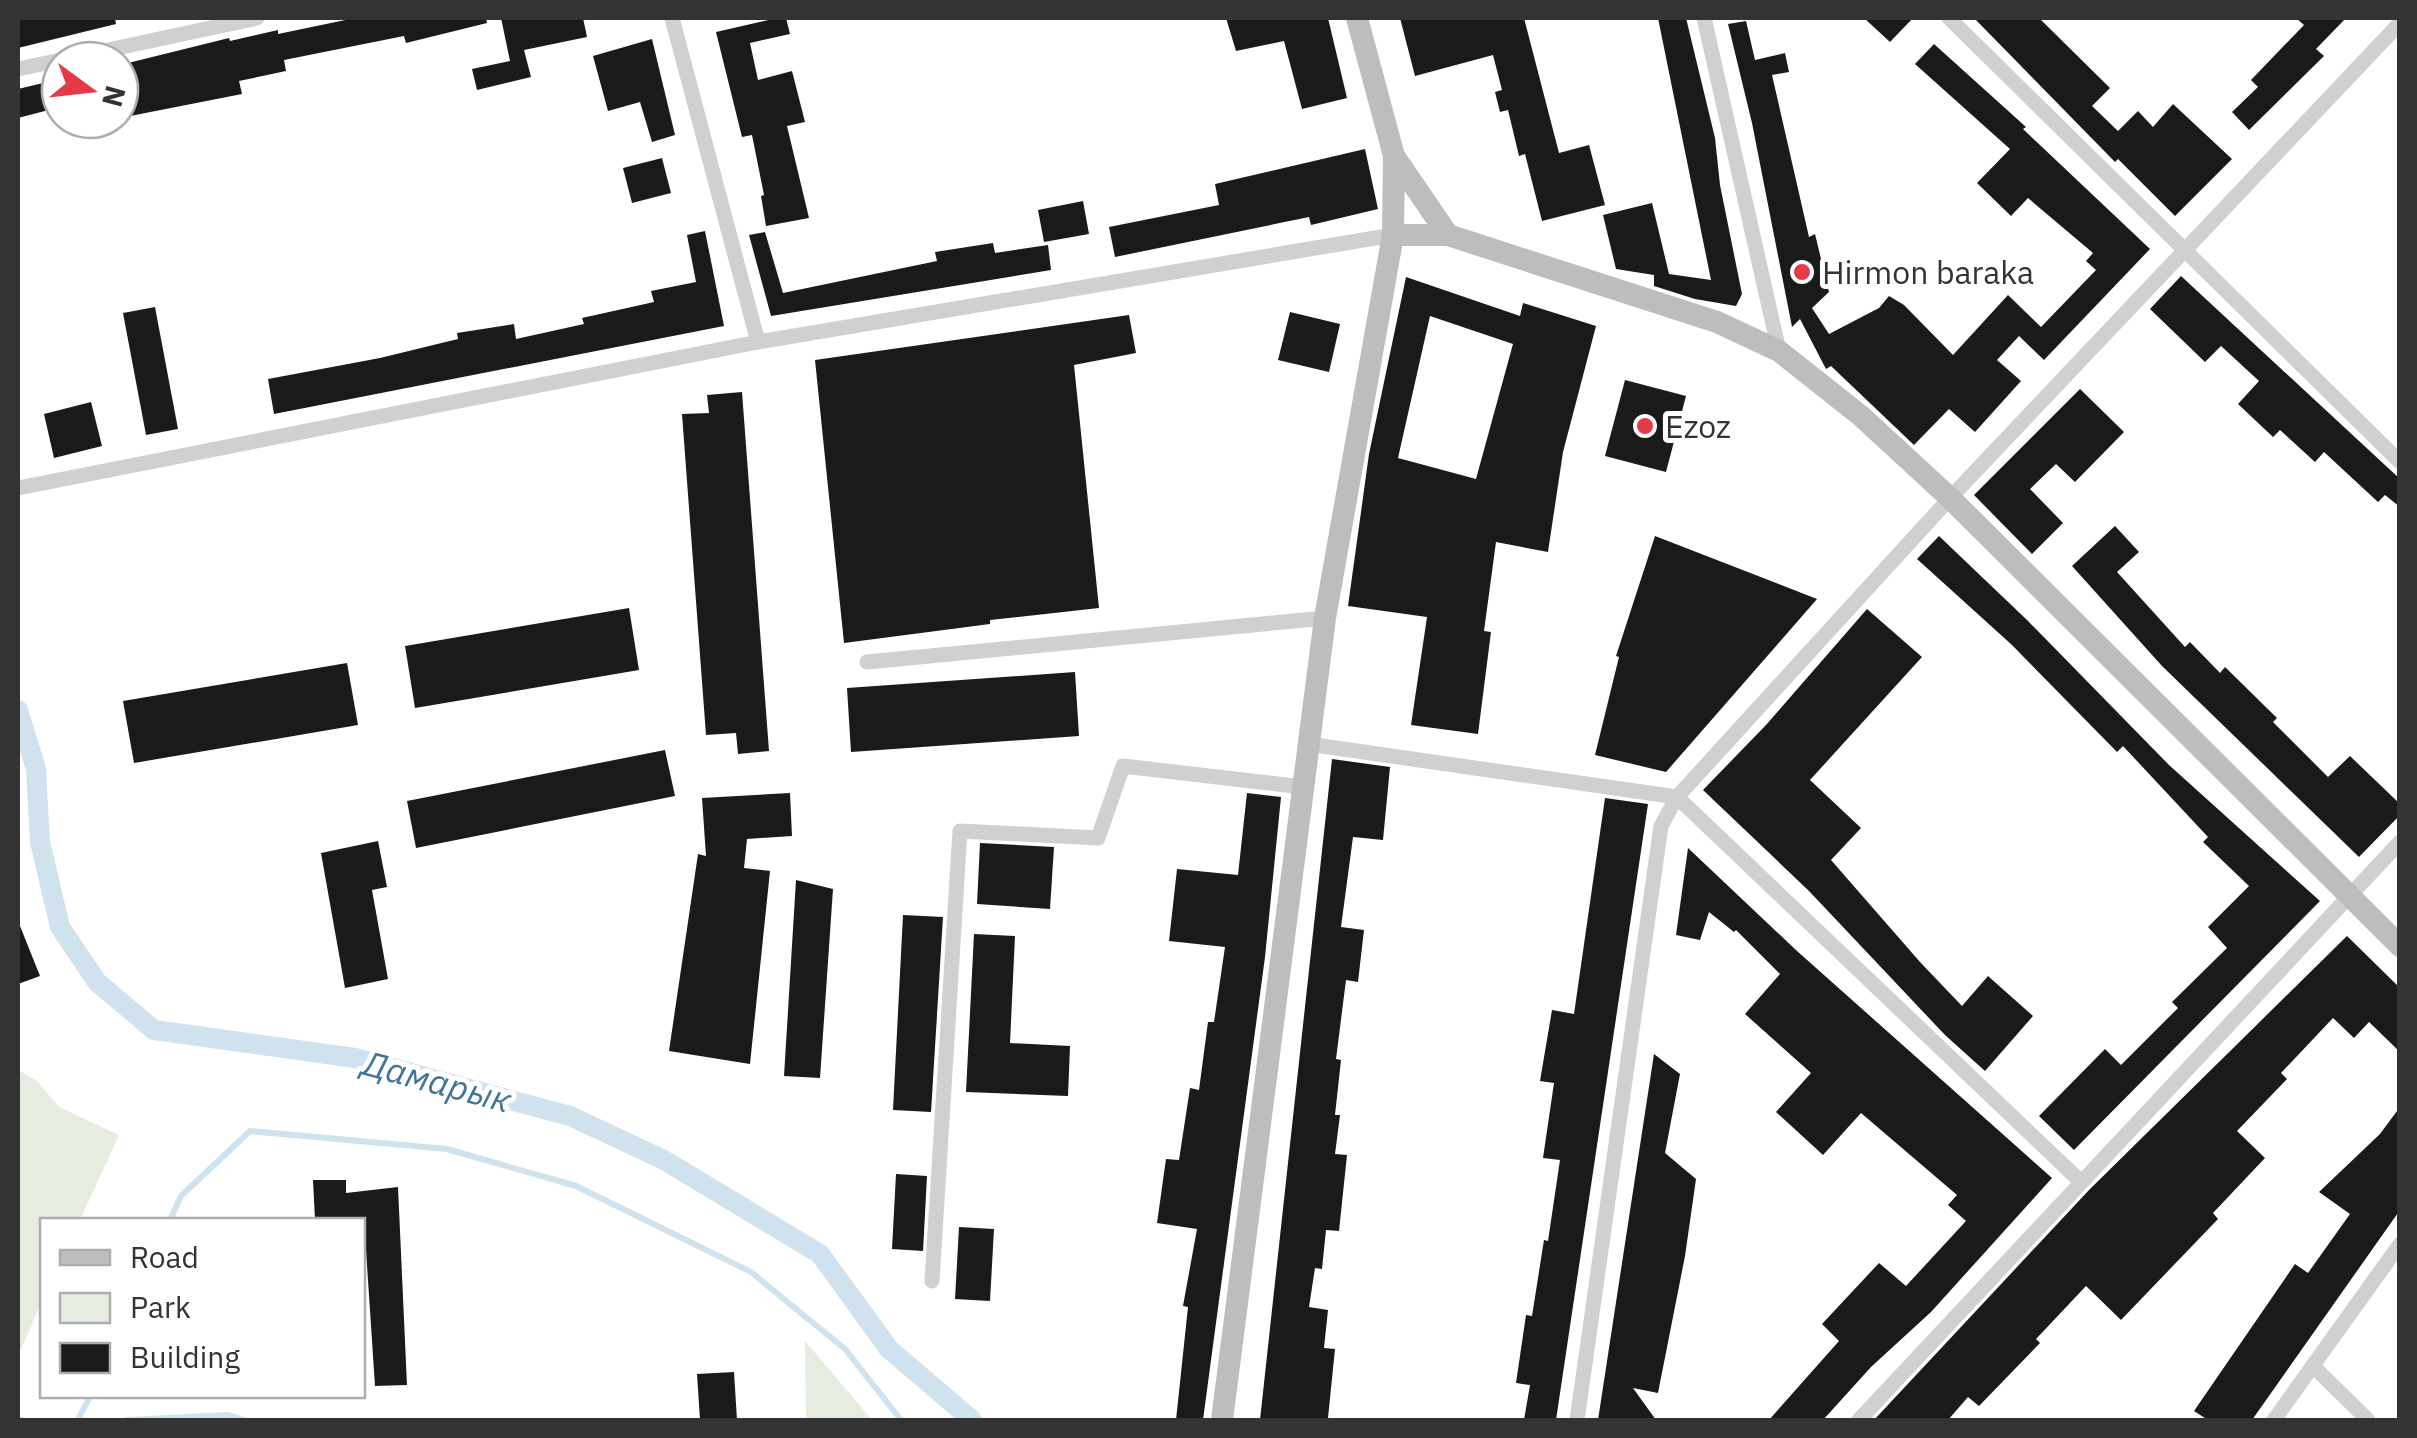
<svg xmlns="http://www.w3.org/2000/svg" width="2417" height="1438" font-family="'IBM Plex Sans',sans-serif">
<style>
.green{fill:#e6ecdf}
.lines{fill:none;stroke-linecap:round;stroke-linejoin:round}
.stream{stroke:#cfe2ee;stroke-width:6}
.canal{stroke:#cfe2ee;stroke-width:20}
.building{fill:#1a1a1a;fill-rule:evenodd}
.street{stroke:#d0d0d0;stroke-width:15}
.secondary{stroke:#bdbdbd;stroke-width:22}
.poi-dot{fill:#e63946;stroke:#fff;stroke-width:4}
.labels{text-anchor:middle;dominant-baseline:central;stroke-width:10;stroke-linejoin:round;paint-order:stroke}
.poi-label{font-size:32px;fill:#333;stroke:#fff;text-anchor:start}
.water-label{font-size:35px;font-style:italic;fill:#3f7597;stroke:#fff}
</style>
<rect width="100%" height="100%" fill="#fff"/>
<!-- green -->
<g class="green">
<path d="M18,1070l18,10 23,27 60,28 -39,85h-38v81l-24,55z"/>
<path d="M805,1341l67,79h-66z"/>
</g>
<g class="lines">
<!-- stream -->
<g class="stream">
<path d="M170,1220l11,-24 69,-65 197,18 129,37 175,86 94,77 56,71"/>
<path d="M18,1419l4,1"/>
<path d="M78,1420l12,-24"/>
<path d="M127,1420l101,-5 16,5"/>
</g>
<!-- canal -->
<path class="canal" d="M18,710l18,59 4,73 20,85 37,55 57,48 201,28 215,58 94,44 156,94 69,95 83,71"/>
</g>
<!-- building -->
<g class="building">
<path d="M18,18h97l1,6 -98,24z"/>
<path d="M355,18h131l1,5 -81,20 -2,-7 -120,24 2,11 -47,10 3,13 -122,24v-53l109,-27 1,3 48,-11v4z"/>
<path d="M501,18h82l4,19 -63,13 7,27 -54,13 -5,-21 38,-8z"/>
<path d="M777,18h9l4,16 -40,9 8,37 34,-9 13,51 -18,4 22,92 -43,8 -5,-30 3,-1 -12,-60 -10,2 -26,-105z"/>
<path d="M1226,18h102l19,80 -45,11 -18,-68 -48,10z"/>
<path d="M1400,18h124l35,135 30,-8 16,60 -63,16 -17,-67 -6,2 -11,-46 -8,2 -5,-20 7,-2 -9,-35 -78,21z"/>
<path d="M1658,18h28l29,120 5,47 22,109 -6,12 -41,-7 -41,-13v-11l-38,-6 -13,-54 49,-12 17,71 42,6z"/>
<path d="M1864,18h49l-23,24z"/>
<path d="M1974,18h65l71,70 -18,18 26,25 20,-20 15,16 20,-23 59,55 -57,57 -57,-57 -3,3z"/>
<path d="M2296,18h50l-30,31 8,7 -75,74 -17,-18 26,-25 -7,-7 53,-55z"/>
<path d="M1746,21l9,39 30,-7 4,19 -17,3 37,162 6,-3 14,58 -17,16 17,26 50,-26 10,-12 15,9 49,50 55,-60 33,32 55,-57 -10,-9 7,-8 -65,-55 -17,18 -34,-33 33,-34 -95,-85 19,-20 92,83 -3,2 127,120 -106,111 -25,-24 -22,24 24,21 -46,51 -26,-23 -35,36 -83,-79 -5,3 -26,-50 -8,8 -40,-204 -24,-99z"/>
<path d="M652,39l23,96 -23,7 -12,-40 -32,9 -15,-55z"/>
<path d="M60,79v28l-42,11v-29z"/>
<path d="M1365,149l13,60 -67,16 -2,-8 -194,40 -6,-30 110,-22 -4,-21z"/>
<path d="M662,158l9,35 -39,10 -9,-35z"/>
<path d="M1083,201l6,33 -45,8 -6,-32z"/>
<path d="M705,231l19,95 -450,88 -6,-35 112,-21 78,-19 -1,-6 57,-9 2,15 68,-15 -2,-6 72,-16 -3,-11 45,-9 -9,-47z"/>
<path d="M765,232l18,61 154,-32 -2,-9 58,-9 2,10 53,-8 3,25 -280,46 -22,-81z"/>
<path d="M2181,276l219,203v28l-15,-12 -7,7 -54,-50 -9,10 -35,-32 -7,7 -35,-33 21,-23 -38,-35 -16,16 -55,-53z"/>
<path d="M1406,277l114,39 3,-13 73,23 -33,126 -15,100 -52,-10 -12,89 7,1 -13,102 -67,-9 16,-108 -79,-11 21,-152zM1430,316l83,28 -37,135 -78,-21z"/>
<path d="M155,307l23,122 -32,6 -23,-122z"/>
<path d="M1290,312l50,12 -11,48 -51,-12z"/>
<path d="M1129,315l7,38 -62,12 25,243 -109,12v4l-146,19 -29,-283z"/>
<path d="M1625,380l61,16 -20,76 -61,-16z"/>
<path d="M2080,389l44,43 -49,50 -19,-18 -26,25 33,34 -31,31 -58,-59z"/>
<path d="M742,392l27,359 -31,3 -2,-21 -30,2 -24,-321 27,-1 -2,-18z"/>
<path d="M91,402l11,44 -48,12 -10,-44z"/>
<path d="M2115,526l24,26 -22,20 68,75 5,-5 30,31 5,-6 52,51 -4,4 55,55 22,-21 50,48v11l-41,42 -197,-191 -90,-100z"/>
<path d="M1655,536l162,63 -151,173 -71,-17 24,-98 -3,-1z"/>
<path d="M1939,536l88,84 142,145 151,136 -246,249 -35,-34 66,-67 16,16 57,-57 -6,-6 55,-54 -19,-21 41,-41 -46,-44 5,-5 -85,-91 -6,6 -105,-107 -95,-86z"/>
<path d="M629,608l10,62 -224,38 -10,-62z"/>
<path d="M1867,609l55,48 -112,123 51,48 -30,32 89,102 42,44 26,-30 45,40 -48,55 -40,-36 -136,-144 -106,-101 63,-65z"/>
<path d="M347,663l11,62 -224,38 -11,-62z"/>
<path d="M1075,672l4,64 -228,16 -4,-64z"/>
<path d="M665,750l10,46 -259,52 -9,-47z"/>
<path d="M1332,759l58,8 -7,73 -30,-3 -12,90 23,3 -6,52 -12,-2 -10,79 5,1 -6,55h5l-5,39 12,1 -8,76 -13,-1 -4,39 -7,-1 -6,39 19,3 -4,38 11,1 -7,69 -68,2z"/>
<path d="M790,793l2,43 -45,3 -3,29 26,3 -20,193 -81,-13 29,-197 8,2 -4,-58z"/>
<path d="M1247,793l34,4 -16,160 -62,463h-27l12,-113 -5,-1 14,-77 -40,-6 9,-64 13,1 11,-72 9,2 9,-68h6l11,-75 -56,-6 8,-72 61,6z"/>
<path d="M1605,798l43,6 -92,616h-32l6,-35 -14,-2 10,-68 6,1 12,-76 4,1 12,-81 -17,-2 11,-75 -14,-2 12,-71 22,4z"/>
<path d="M378,841l9,46 -15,3 16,89 -43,9 -24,-135z"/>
<path d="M980,843l74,4 -4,62 -73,-5z"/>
<path d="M1688,848l109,103 255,227 -121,134 -60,55 -48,53h-54l70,-79 -17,-17 57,-61 27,23 60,-65 -18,-16 9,-10 -96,-82 -38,42 -47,-43 35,-39 -66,-59 35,-40 -44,-44 -2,2 -25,-20 -9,28 -24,-5z"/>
<path d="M796,880l37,9 -13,189 -36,-2z"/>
<path d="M903,915l40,2 -12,195 -38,-2z"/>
<path d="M18,921l22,55 -22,8z"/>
<path d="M974,934l41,2 -5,107 60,3 -2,50 -102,-4z"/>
<path d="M2347,936l53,52v64l-31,-30 -15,16 -21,-20 -52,55 6,6 -50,52 28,27 -52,55 5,6 -97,101 -35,-34 -50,53 4,4 -61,63 -11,-9 -20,23h-74l215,-230z"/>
<path d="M1654,1054l26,20 -15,79 31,26 -11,77 -27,137 -25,-5 23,32h-58z"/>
<path d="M2400,1107v103l-148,210h-44l-14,-9 101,-147 13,9 42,-59 -31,-22 61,-58z"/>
<path d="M896,1174l31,2 -4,75 -31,-2z"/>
<path d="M313,1180h33v13l52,-6 9,198 -32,1 -11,-166h-49z"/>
<path d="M959,1227l35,2 -4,72 -35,-2z"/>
<path d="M734,1372l3,48h-37l-3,-46z"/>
</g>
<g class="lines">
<!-- street -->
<g class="street">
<path d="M672,18l86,324"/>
<path d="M1704,18l75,333"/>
<path d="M1949,18l451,444"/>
<path d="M61,60l196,-42"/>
<path d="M18,69l42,-9"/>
<path d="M18,488l740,-146 635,-107"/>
<path d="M867,662l458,-44"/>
<path d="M1308,744l369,53 403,384"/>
<path d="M932,1281l28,-450 138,7 25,-72 180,21"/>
<path d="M2313,1366l55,54"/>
<path d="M1577,1420l84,-594 16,-29 273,-299 450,-475"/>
<path d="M1859,1420l541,-578"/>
<path d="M2274,1420l126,-176"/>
</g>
<!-- secondary -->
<g class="secondary">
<path d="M1357,18l37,138 -1,79h55l269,87 62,29 82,65 89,82 450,448"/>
<path d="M1394,156l54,79"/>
<path d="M1222,1420l103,-802 68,-383"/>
</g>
</g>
<!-- markers -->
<g class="poi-dot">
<circle cx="1802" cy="272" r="10"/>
<circle cx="1645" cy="426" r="10"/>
</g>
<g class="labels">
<!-- poi labels -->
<g class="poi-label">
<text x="1822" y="272">Hirmon baraka</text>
<text x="1665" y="426">Ezoz</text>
</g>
<!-- water labels -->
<g class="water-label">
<text transform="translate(437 1081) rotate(15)">Дамарык</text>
</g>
</g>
<!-- border -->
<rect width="2417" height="1438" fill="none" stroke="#333333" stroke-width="40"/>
<!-- legend -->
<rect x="40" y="1218" width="325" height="180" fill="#ffffff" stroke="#adadad" stroke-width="2.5"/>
<rect x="60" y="1250" width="50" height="15" fill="#bdbdbd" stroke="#adadad" stroke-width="2.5"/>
<text x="130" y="1268" font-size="30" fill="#333333">Road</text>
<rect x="60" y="1293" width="50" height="30" fill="#e6ecdf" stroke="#adadad" stroke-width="2.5"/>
<text x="130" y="1318" font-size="30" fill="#333333">Park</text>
<rect x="60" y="1343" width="50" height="30" fill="#1a1a1a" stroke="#adadad" stroke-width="2.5"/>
<text x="130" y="1368" font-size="30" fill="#333333">Building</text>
<!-- north arrow -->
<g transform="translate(90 90) rotate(105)"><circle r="48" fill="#ffffff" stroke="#adadad" stroke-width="2.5"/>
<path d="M0-8L18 38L0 25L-18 38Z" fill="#e63946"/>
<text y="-15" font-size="28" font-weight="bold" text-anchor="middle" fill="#333333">N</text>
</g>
</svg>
